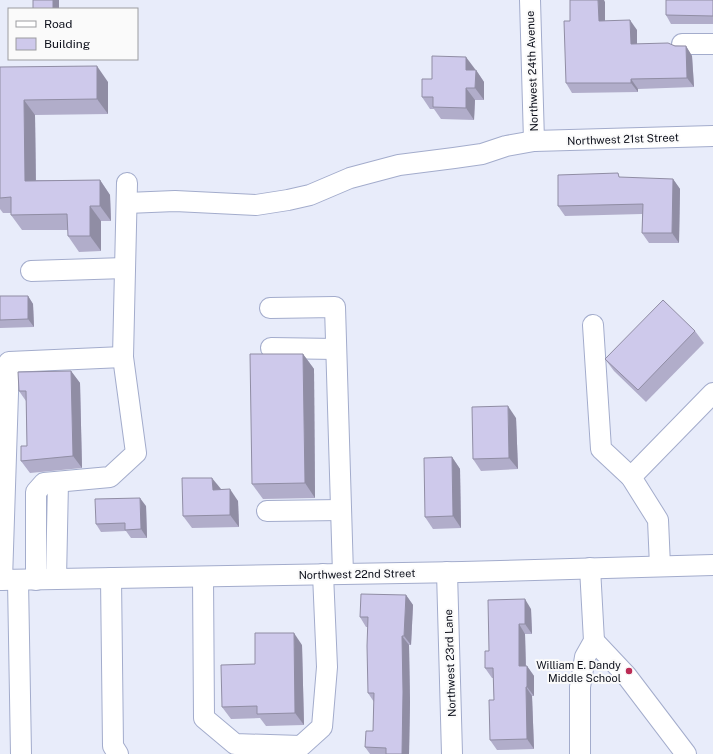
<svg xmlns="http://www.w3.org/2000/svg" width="713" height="754" font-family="'Public Sans',sans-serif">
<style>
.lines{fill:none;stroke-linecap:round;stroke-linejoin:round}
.minor-casing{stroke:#a3accc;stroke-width:22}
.minor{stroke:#fff;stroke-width:20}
.wall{fill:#b1adca}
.shaded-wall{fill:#908da4}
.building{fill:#cec9eb;stroke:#908da4}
.poi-dot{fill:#bb2b54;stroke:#fafafa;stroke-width:1.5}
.labels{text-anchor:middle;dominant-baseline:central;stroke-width:4;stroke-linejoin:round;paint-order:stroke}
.street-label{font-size:11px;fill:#0c0f1a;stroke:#fafafa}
.poi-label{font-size:11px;fill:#0c0f1a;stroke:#fafafa;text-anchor:end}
</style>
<rect width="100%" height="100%" fill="#e8ecfa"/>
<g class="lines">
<defs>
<g id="minor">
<path d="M530,0l4,141"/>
<path d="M682,44h31"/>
<path d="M127,203l48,-2 81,4 32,-5 22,-5 40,-17 49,-13 55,-7 28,-4 24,-8 28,-5 179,-5"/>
<path d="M31,271l94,-3"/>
<path d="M270,308l65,-1 8,267"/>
<path d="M593,325l8,124 30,28 27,43 2,46"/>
<path d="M271,348l65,1"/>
<path d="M631,477l82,-84"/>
<path d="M267,511l74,-1"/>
<path d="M447,572l5,182"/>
<path d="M203,577l1,141 31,26 66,2 21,-19 5,-60 -4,-93"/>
<path d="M111,578l2,168 5,8"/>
<path d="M56,579l2,-97"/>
<path d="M0,580l462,-8 251,-7"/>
<path d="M2,580l7,-218 114,-5"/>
<path d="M18,580l3,174"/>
<path d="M36,580v-88l8,-9 66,-6 26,-24 -13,-96 4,-174"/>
<path d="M594,641l32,34 60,79"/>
<path d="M580,754v-67l5,-30 9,-16 -4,-73"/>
</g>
</defs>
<!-- minor casing -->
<use href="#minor" class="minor-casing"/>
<!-- minor -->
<use href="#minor" class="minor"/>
</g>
<!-- wall -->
<g class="wall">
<path d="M713,0v24h-42l-5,-9z"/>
<path d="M605,2v19l32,9v14l49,2 6,10 2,31 -56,2v3l-66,1 -6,-10 4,-62z"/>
<path d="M0,67l108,15v32l-73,1 1,65h64l10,15 1,26h-10v30l-22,1 -11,-16v-6h-46l-11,-15v-2h-8l-3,-4z"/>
<path d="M475,69v1h1l8,12v18h-9l-1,20 -33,-1 -7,-10h-4l-8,-12 10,-18z"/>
<path d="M673,179l7,10 -1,54h-30l-7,-10v-19l-77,2 -7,-10z"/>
<path d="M0,296h28l5,8 1,23 -34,1z"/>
<path d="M695,331l9,12 -58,59 -32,-31 -9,-12z"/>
<path d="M303,354l11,15 1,129 -52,1 -11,-15z"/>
<path d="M71,371l9,12 2,85 -52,5 -9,-12 6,-15 -1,-45 -7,-10z"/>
<path d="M516,418l2,51 -37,2 -8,-12z"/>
<path d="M452,457l8,12 1,59 -28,1 -8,-12z"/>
<path d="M221,489l17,12 1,26 -47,1 -9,-12z"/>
<path d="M146,506l1,32h-16l-5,-7 -25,1 -5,-8z"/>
<path d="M406,595l7,10 -2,40h-2l1,57 -1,52h-39l-5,-7 8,-16 1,-29 -6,-9v-66h-2l-6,-10z"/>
<path d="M531,609l1,25h-7l1,32h1l7,10v20h-2l2,53 -37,1 -7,-10 4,-40 -1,-22h-1l-7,-10 4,-17z"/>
<path d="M302,645l2,80 -38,1 -6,-8 -29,1 -9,-12 33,-43z"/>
</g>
<!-- shaded-wall -->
<g class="shaded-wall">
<rect x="53" y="0" width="6" height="9"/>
<path d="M598,0h6l1,2v28l-6,-9z"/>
<path d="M630,20l7,10v24l-6,-10z"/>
<path d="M686,46l6,10 2,31 -7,-9z"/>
<path d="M466,57l9,12 -1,13 -8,-12z"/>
<path d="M97,66l11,16v32l-11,-15z"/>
<path d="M476,70l8,12v18l-9,-12z"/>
<path d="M631,79l7,10v3l-7,-9z"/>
<path d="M466,88l9,12 -1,20 -8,-12z"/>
<path d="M24,100l11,15 1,81 -11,-15z"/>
<path d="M673,179l7,10 -1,54 -7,-10z"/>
<path d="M100,180l10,15 1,26 -11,-15z"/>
<path d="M90,206l11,15v30l-11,-15z"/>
<path d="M28,296l5,8 1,23 -6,-8z"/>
<path d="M303,354l11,15 1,129 -10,-15z"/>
<path d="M71,371l9,12 2,85 -9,-12z"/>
<path d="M508,406l8,12 2,51 -9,-11z"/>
<path d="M452,457l8,12 1,59 -8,-12z"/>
<path d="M212,478l9,11v13l-8,-12z"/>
<path d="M230,489l8,12 1,26 -9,-12z"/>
<path d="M140,498l6,8 1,32 -6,-9z"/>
<path d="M406,595l7,10 -2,40 -7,-9z"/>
<path d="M525,599l6,10 1,25 -7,-10z"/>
<path d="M519,624l6,10 1,42 -7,-10z"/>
<path d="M294,633l8,12 2,80 -9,-12z"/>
<path d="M402,636l7,9 1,57 -1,52h-7z"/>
<path d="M527,666l7,10v20l-7,-9z"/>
<path d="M526,687l6,9 2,53 -7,-10z"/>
</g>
<!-- building -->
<g class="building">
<rect x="33" y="0" width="20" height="9"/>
<path d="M570,0h28l1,21 31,-1 1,24 37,-1 7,3h11l1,32 -56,1v4h-65l-2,-62h6z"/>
<path d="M666,0h47v16l-47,-1z"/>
<path d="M432,56l34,1v13h10l-1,18h-9v20l-33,-1v-10h-11v-18h10z"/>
<path d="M97,66v33l-73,1 1,81 75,-1v26h-10v30h-22l-1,-22 -56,1v-18l-11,1v-131z"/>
<path d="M618,173l1,4 54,2 -1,54h-30l1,-29 -85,2v-31z"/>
<path d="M0,296h28v23l-28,1z"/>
<path d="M663,300l32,31 -57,59 -33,-31z"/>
<path d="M250,354h53l2,129 -53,1z"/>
<path d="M71,371l2,85 -52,5v-15h6l-1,-55h-7l-1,-19z"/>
<path d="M508,406l1,52 -36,1 -1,-52z"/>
<path d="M452,457l1,59 -28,1 -1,-59z"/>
<path d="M182,478h30l1,12 17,-1v26l-47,1z"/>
<path d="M140,498l1,31 -16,1v-7l-29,1 -1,-25z"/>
<path d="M361,594l45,1 -2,41h-2l1,56 -1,62h-16v-6l-21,-1 1,-16h7l1,-38h-6l-1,-47 1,-29h-8z"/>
<path d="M525,599v25h-6v42h8v21h-1l1,52 -37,1 -1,-40h5l-1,-32h-8v-17h4l-1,-51z"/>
<path d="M255,633h39l1,80 -38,1v-8l-35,1 -1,-42 34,-1z"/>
</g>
<!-- markers -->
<circle class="poi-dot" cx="629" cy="671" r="4"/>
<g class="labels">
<!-- street labels -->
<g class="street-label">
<text transform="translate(532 71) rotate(-92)">Northwest 24th Avenue</text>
<text transform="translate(623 139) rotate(-2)">Northwest 21st Street</text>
<text transform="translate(357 574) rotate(-1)">Northwest 22nd Street</text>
<text transform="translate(450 663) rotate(-92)">Northwest 23rd Lane</text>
</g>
<!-- poi labels -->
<g class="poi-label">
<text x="621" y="665">William E. Dandy<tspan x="621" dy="13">Middle School</tspan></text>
</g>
</g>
<!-- legend -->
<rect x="8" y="8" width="130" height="52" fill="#fafafa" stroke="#9b9ca0"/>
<rect x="16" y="21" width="20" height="6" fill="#ffffff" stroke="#9b9ca0"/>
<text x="44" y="28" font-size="12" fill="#0c0f1a">Road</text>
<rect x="16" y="38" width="20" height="12" fill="#cec9eb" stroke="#9b9ca0"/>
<text x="44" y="48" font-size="12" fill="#0c0f1a">Building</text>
</svg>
